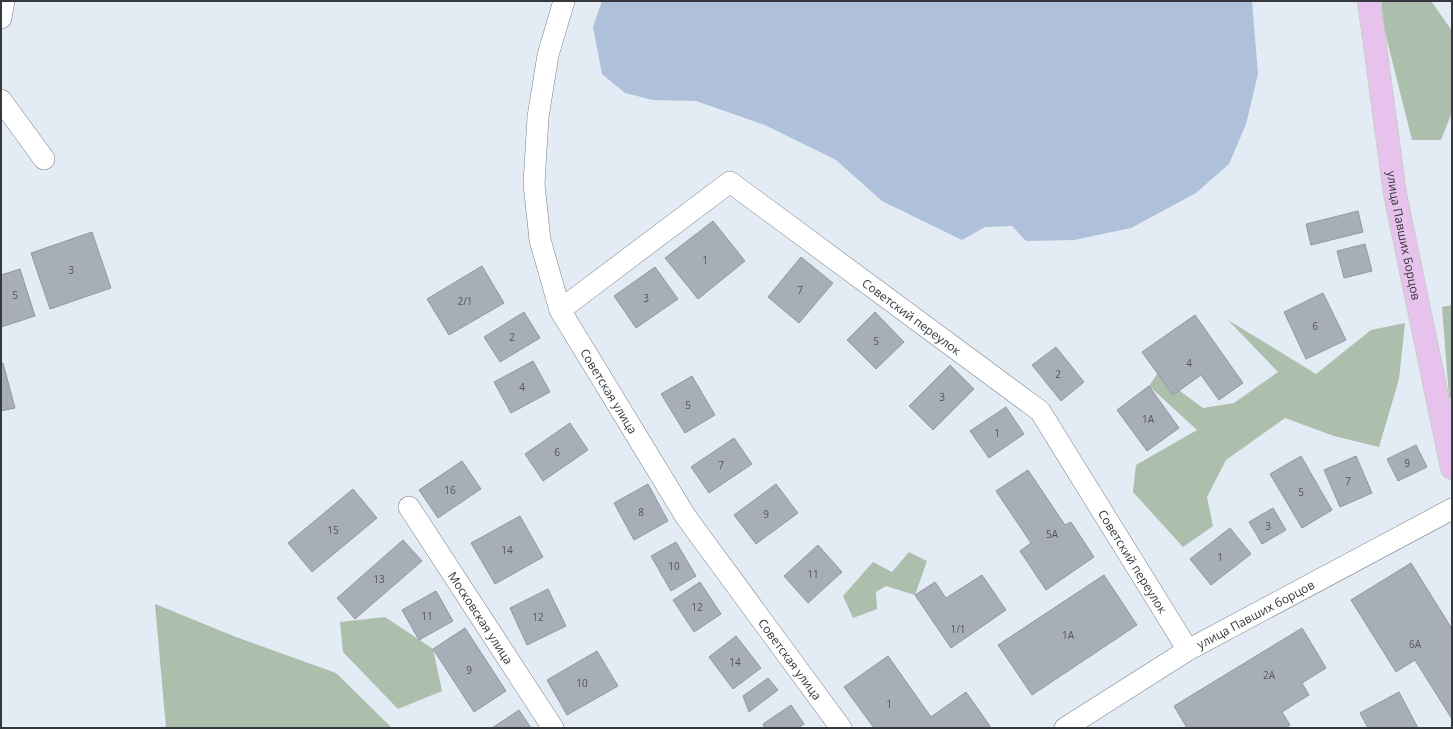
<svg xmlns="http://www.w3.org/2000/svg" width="1453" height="729" font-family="'Open Sans',sans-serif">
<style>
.green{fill:#acbeac}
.water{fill:#afc0da}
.building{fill:#a7aeb7;stroke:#9198a1}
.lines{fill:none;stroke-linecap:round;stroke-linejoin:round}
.street-casing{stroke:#7a8189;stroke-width:22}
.primary-casing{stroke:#cacbcc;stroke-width:24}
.street{stroke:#fff;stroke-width:21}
.primary{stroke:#e6c2ed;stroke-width:22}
.labels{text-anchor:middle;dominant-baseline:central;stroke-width:4;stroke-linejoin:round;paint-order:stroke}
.number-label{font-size:10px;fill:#52565b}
.street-label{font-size:12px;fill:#35383c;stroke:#fff}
</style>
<rect width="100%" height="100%" fill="#e3ebf4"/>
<!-- green -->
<g class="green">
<path d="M1382,1h49l21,30v81l-11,28h-29l-30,-120z"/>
<path d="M1452,305v95l-3,-3 -7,-90z"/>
<path d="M1228,320l88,54 55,-44 34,-7 -6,56 -20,68 -45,-11 -49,-18 -59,42 -19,37 6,29 -30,21 -50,-55 3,-27 61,-35 -48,-44 8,-12 46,34 31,-5 44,-31z"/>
<path d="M909,552l18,9 -12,34 -29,-9 -10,6 1,17 -24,9 -10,-22 30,-34 19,10z"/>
<path d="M155,604l81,33 100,36 56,55h-226z"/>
<path d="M385,617l48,32 9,42 -44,18 -55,-57 -3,-30z"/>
</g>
<!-- water -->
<path class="water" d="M602,1h650l6,73 -12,50 -17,40 -33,29 -65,35 -57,12 -48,1 -14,-15 -27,1 -23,13 -80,-39 -46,-41 -71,-35 -69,-24 -43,-1 -28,-7 -23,-19 -9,-47z"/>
<!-- building -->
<g class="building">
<path d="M1358,211l5,21 -52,13 -5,-21z"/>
<path d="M713,221l32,40 -47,38 -33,-41z"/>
<path d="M92,232l19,56 -61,21 -19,-56z"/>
<path d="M1365,244l7,27 -28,7 -7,-27z"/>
<path d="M801,257l32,26 -34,40 -31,-26z"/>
<path d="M482,266l22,37 -55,32 -22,-36z"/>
<path d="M655,267l23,32 -42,29 -22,-32z"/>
<path d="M20,269l15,47 -34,11v-52z"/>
<path d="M1323,293l23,47 -40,19 -22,-47z"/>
<path d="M524,312l16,26 -40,24 -16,-25z"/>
<path d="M875,312l29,30 -28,27 -29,-29z"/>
<path d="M1195,315l48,68 -24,17 -18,-25 -28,20 -31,-43z"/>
<path d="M1056,347l28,35 -23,19 -29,-36z"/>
<path d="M533,361l17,31 -39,21 -17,-31z"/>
<path d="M3,363l12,45 -14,3v-47z"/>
<path d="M950,365l24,24 -41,41 -24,-24z"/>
<path d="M692,376l23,39 -30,18 -24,-39z"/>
<path d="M1149,386l30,42 -32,23 -30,-41z"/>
<path d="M1006,407l18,27 -35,24 -19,-27z"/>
<path d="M570,423l18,27 -45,31 -18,-27z"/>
<path d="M734,438l18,26 -43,29 -18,-26z"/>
<path d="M1416,445l11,22 -29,14 -11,-22z"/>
<path d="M1301,456l31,54 -30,18 -32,-54z"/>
<path d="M1356,456l16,37 -32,14 -16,-37z"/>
<path d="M462,461l19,28 -43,29 -19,-28z"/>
<path d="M1028,470l37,55 6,-3 23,35 -48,33 -26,-39 11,-8 -35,-52z"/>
<path d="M648,484l20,37 -34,19 -20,-37z"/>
<path d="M776,484l22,29 -42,31 -22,-29z"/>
<path d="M353,489l24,29 -65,54 -24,-29z"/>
<path d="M1273,508l13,22 -24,14 -13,-22z"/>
<path d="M520,516l23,41 -48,27 -24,-41z"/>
<path d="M1230,528l21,26 -40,31 -21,-26z"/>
<path d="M403,540l19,21 -67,58 -18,-21z"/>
<path d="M676,542l20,34 -25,15 -20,-35z"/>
<path d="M818,545l24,27 -34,31 -24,-27z"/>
<path d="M1411,563l41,66v90l-37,-59 -19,12 -45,-72z"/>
<path d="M982,575l24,35 -55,38 -36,-53 20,-13 11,16z"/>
<path d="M1104,575l33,50 -105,70 -34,-50z"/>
<path d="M700,582l21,32 -27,18 -21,-32z"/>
<path d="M548,589l18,37 -39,19 -17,-37z"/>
<path d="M436,591l17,30 -34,19 -17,-30z"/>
<path d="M465,628l41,63 -32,21 -41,-63z"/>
<path d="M1302,628l24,40 -24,15 7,12 -27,17 8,13 -4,3h-99l-13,-22z"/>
<path d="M736,636l25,32 -28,21 -24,-32z"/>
<path d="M597,651l21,35 -51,29 -20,-35z"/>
<path d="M888,656l43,61 35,-25 24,34 -3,2h-113l-30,-41z"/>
<path d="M768,678l10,12 -29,22 -6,-16z"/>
<path d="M1399,692l19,36h-50l-8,-15z"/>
<path d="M791,705l13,19 -6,4h-33l-2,-4z"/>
<path d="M519,710l12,18h-39z"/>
</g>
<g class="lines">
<defs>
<g id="street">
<path id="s1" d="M564,1l-16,54 -10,62 -4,67 6,56 20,70 126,207 155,211"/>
<path d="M1,18l3,-17"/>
<path d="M1,100l43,59"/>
<path id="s2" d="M560,310l170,-128 310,229 148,239"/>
<path id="s3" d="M409,507l144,221"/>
<path id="s4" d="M1065,728l123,-78 264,-141"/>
</g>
<g id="primary">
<path id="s5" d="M1369,1l26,193 57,274"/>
</g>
</defs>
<!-- street casing -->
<use href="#street" class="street-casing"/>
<!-- primary casing -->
<use href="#primary" class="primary-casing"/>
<!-- street -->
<use href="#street" class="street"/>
<!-- primary -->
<use href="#primary" class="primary"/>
</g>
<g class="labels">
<!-- number labels -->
<g class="number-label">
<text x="705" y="260">1</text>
<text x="71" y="270">3</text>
<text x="800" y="290">7</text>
<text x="15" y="295">5</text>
<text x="646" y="298">3</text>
<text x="465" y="301">2/1</text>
<text x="1315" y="326">6</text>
<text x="512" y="337">2</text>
<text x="876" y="341">5</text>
<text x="1189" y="363">4</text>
<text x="1058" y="374">2</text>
<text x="522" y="387">4</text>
<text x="942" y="397">3</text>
<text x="688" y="405">5</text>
<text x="1148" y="419">1А</text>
<text x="997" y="433">1</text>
<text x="557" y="452">6</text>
<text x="1407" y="463">9</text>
<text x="721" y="465">7</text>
<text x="1348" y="481">7</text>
<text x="450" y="490">16</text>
<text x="1301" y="492">5</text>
<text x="641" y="512">8</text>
<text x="766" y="514">9</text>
<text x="1268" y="526">3</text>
<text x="333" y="530">15</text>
<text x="1052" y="534">5А</text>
<text x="507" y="550">14</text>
<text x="1220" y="557">1</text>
<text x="674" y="566">10</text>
<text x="813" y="574">11</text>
<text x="379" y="579">13</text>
<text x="697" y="607">12</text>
<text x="427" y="616">11</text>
<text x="538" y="617">12</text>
<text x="958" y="629">1/1</text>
<text x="1068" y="635">1А</text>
<text x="1415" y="644">6А</text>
<text x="735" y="662">14</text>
<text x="469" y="670">9</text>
<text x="1269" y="675">2А</text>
<text x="582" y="683">10</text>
<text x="889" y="704">1</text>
</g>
<!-- street labels -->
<g class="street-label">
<text stroke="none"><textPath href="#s5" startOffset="237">улица Павших Борцов</textPath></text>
<text stroke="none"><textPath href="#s2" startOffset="439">Советский переулок</textPath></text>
<text stroke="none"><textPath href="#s1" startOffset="410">Советская улица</textPath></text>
<text stroke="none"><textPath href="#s2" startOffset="775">Советский переулок</textPath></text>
<text stroke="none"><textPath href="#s4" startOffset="222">улица Павших борцов</textPath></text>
<text stroke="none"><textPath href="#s3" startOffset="132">Московская улица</textPath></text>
<text stroke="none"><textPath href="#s1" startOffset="734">Советская улица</textPath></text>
</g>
</g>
<!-- border -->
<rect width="1453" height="729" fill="none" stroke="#35383c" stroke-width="4"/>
</svg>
